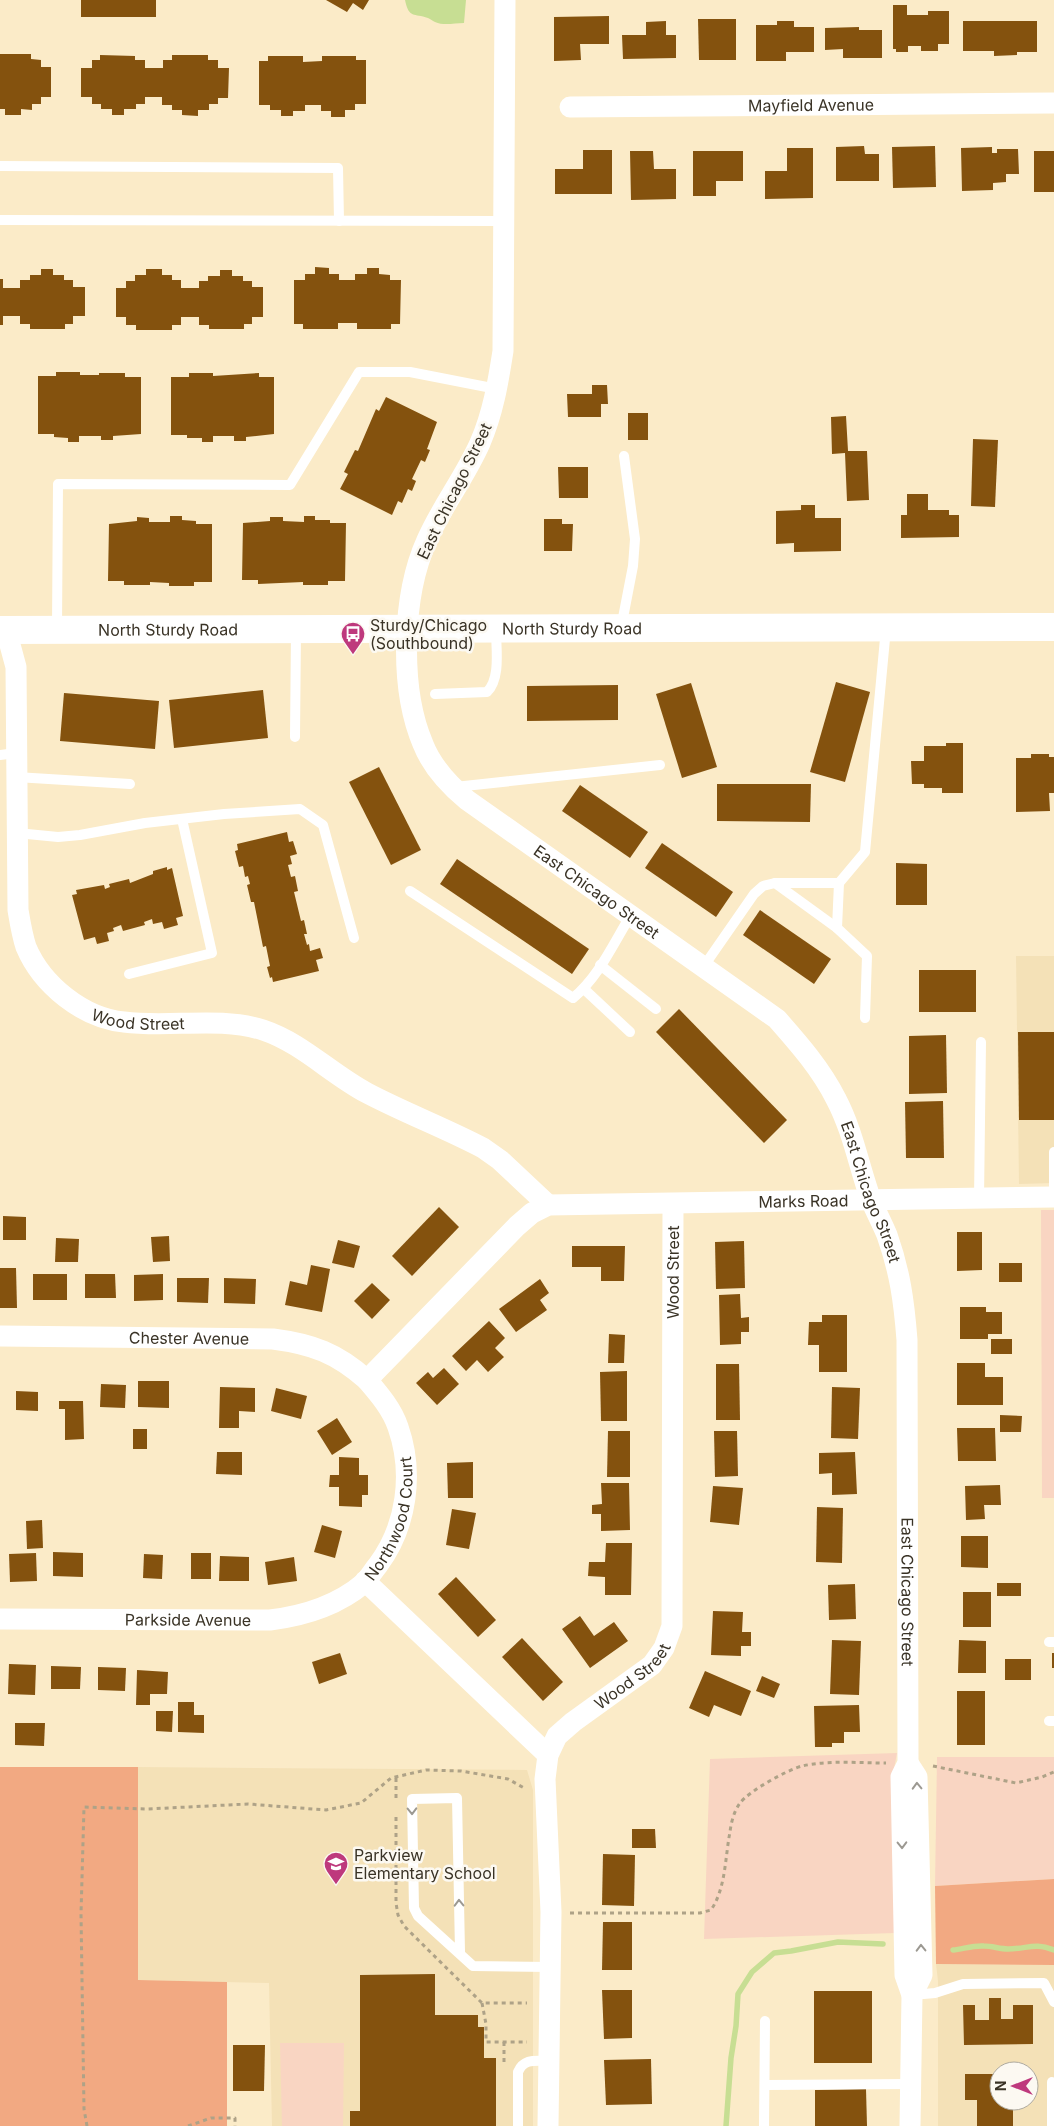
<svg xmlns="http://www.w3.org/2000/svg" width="1054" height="2126" font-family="Inter,sans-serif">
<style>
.built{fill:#f4e1b7;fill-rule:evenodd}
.green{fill:#f9d5c2}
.forest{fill:#f2a982}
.water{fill:#c7de93}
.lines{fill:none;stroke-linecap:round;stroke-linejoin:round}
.stream{stroke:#c7de93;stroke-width:5.5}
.building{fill:#84520e}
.path{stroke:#aea287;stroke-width:3;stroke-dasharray:4 4;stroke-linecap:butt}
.lane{stroke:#fff;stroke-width:10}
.street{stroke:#fff;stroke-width:21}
.secondary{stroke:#fff;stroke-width:28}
.oneway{stroke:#9c9992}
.labels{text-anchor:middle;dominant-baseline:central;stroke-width:5;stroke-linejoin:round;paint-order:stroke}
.street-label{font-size:16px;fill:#3a3326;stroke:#fcf9f2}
.poi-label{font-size:16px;fill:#3a3326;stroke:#fcf9f2;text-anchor:start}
</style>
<rect width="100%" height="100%" fill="#fbebc8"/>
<!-- built -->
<g class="built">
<path d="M1016,956h38v227l-35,1z"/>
<path d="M138,1767l389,3 6,20v336h-261l-3,-143 -131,-3z"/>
<path d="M936,1964l118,1v161h-116v-145zM999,2071h30v30h-30z"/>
</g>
<!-- green -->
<g class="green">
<path d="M1041,1210h13v288h-12z"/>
<path d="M897,1753l-4,21 2,159 -191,6 6,-180z"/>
<path d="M937,1757h117v122l-119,7z"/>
<path d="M280,2043h64l-1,83h-61z"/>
</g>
<!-- forest -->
<g class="forest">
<path d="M0,1767h138v213l89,2v144h-227z"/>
<path d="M1054,1879v86l-118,-1 -1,-78z"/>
</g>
<!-- water -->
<path class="water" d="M405,0h61l-2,23c-10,0 -20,3 -29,-1 -3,-1 -4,-3 -7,-4 -14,-5 -19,1 -23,-18z"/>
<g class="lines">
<!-- stream -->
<g class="stream">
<path d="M953,1950c10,-1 21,-5 31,-4 8,0 16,3 24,3 20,0 26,-7 46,1"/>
<path d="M726,2126l5,-68 5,-32 2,-32 14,-22 22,-19 17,-2 47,-9 45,2"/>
</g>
</g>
<!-- building -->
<g class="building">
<rect x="81" y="0" width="75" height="17"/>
<path d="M326,0h43l-6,10 -10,-7 -6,9z"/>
<path d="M893,5h14v10h21v-4h21v33h-11v7h-17v-5h-13v6h-12v-3h-3z"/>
<path d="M609,16v28h-29l1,16 -27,1v-44z"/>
<path d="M698,19h38v41h-37z"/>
<path d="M666,21v14h10v23l-53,1 -1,-24h24v-13z"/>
<path d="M777,21h17v6h20v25h-28v9h-30v-36h21z"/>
<path d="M963,21h74v31h-20v3l-23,1v-5h-31z"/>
<path d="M859,27v3h23v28h-39v-9l-18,1v-22z"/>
<path d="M0,54h31v5l10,1v7h10v30h-10v7h-9v6l-11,-1v6h-16v-6h-5z"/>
<path d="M100,55l35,1v4h10v8h18v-8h9v-5h36v5h10v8h11l-1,30h-10v6h-9v6h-11v6l-16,-1v-5h-10v-5h-10v-8h-17v7h-9v5h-12v6h-12v-6h-11v-5h-9v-7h-11v-29h11v-8h8z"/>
<path d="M268,56h35v6l19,-1v-5h34v4h10v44h-11v6h-10v7h-14v-6h-10v-6h-16v6h-12v5h-12v-6h-11v-5h-11v-44h9z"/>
<path d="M864,146l1,8h14v27h-43v-34z"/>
<path d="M935,146l1,41 -43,1 -1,-41z"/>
<path d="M992,147v6h5v-4h21l1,25h-13v8l-13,1v7l-31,1 -1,-43z"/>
<path d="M787,148h26v50l-48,1v-28h22z"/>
<path d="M583,150h29v44h-57v-25h28z"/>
<path d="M630,151h23l1,18h22v30l-45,1z"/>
<path d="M693,151h50v30h-27v15h-23z"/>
<rect x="1034" y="151" width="20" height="41"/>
<path d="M315,267l14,1v6h10v6h16v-6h12v-6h12v6l11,1v5h11l-1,44h-9v5h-34v-6h-19v6h-35v-5h-9v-44h11v-6h10z"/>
<path d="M41,269h12v6h11v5h9v7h12v29h-12v8h-8v5h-35v-5h-10v-8h-17v9h-3v-46h3v9h17v-8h10v-5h11z"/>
<path d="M146,269h16v6h10v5h9v8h18v-7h9v-5h12v-6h12v6h11v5h9v6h11v30h-11v7h-8v5h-35v-4h-10v-8h-18v8h-9v5h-36v-5h-10v-8h-10v-29h10v-7h9v-6h11z"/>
<path d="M56,372h24v3h19v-2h26v4h16v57l-28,2v4h-12v-4h-22v6h-11v-4l-14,-1v-3h-16v-58h18z"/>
<path d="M189,373h24v3l46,-3v4h15v57l-28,3v4h-12v-5h-21v6h-11v-4h-15v-3h-16v-58h18z"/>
<path d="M592,385h15l1,19h-7v13h-33l-1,-23h25z"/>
<path d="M386,397l51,25 -10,27 3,1 -5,12 -4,-2 -9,19 4,2 -4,10 -4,-2 -6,14 -4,-2 -6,14 -52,-26 8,-15 -4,-2 11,-22 3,1 18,-42 3,2z"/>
<rect x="628" y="413" width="20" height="27"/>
<path d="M846,416l2,35h19l2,49 -22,1 -2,-48 -13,1 -1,-37z"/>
<path d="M973,439l25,1 -3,67 -24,-1z"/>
<path d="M558,467h30v31h-29z"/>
<path d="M907,494h21v16h21v5h10v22l-58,1v-23h6z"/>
<path d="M801,505h14v13h26v33l-47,1v-9l-18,1v-33l25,-1z"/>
<path d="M170,516h12v4l14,1v3h16v58h-18v4h-25v-3l-19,-1v3h-26v-4h-16l1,-57 28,-3v-4l12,1v4h21z"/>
<path d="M304,516h11v4h15v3h16l-1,58h-17v4h-25v-3l-45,2v-4h-16l1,-57 27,-2v-4h13v4l21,1z"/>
<path d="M544,519h18v5h11l-1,27h-28z"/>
<path d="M836,682l34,10 -25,90 -35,-10z"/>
<path d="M691,683l26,84 -35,11 -26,-84z"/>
<path d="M618,685v35l-91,1v-35z"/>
<path d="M263,690l5,48 -94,10 -5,-48z"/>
<path d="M64,693l95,8 -4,48 -95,-8z"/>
<path d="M946,743h17v50h-21v-5h-18v-4h-12l-1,-23h13v-15h22z"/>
<path d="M1031,754h18v3h5v36h-5l1,18 -34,1v-54h15z"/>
<path d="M379,767l42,83 -30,15 -42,-83z"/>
<path d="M717,784h94l-1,38 -93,-1z"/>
<path d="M580,785l68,47 -18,26 -68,-47z"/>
<path d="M287,832l2,10 4,-1 4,13 -7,2 2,8 -4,1 3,12 4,-1 3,15 -4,1 7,29 3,-1 3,14h-3l3,11 2,-1 1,7 10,-3 3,10 -7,2 3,11 -46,11 -1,-5 -2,1 -3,-11 3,-1 -4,-20 -3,1 -9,-45h-3l-4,-17 3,-1 -2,-8 -3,1 -2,-11 -4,1 -4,-16 3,-1 -1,-6z"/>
<path d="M662,843l71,49 -17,25 -71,-49z"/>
<path d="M457,859l132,90 -17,25 -132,-90z"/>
<path d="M896,863l31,1v41h-31z"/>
<path d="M167,867v3l5,-2 11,48 -7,2 2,7 -14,4 -2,-7 -9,2 -1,-5 -8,3 1,3 -22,6 -2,-6 -8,3 1,3 -7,2 2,8 -12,3 -2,-7 -11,3 -12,-45 5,-1 -1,-4 28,-5 1,4 5,-2 -1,-3 20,-5 1,4 23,-9v-3z"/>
<path d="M760,910l71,49 -17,25 -71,-49z"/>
<rect x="919" y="970" width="57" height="42"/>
<path d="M679,1009l108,111 -23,23 -108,-111z"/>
<path d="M1018,1032h36v88h-35z"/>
<path d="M946,1035l1,58 -38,1v-58z"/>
<path d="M943,1101l1,57h-38l-1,-56z"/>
<path d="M439,1207l20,20 -47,49 -20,-20z"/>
<path d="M3,1216l23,1v23h-23z"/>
<path d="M957,1232h25v38l-25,1z"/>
<path d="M169,1236l1,25 -17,1 -2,-25z"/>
<path d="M56,1238l23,1 -1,23h-23z"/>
<path d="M338,1240l22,6 -6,22 -22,-5z"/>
<path d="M744,1241l1,47 -29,1 -1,-47z"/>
<path d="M572,1246h53l-1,35h-23v-14h-29z"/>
<rect x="999" y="1263" width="23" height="19"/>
<path d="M311,1265l19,4 -8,43 -37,-7 5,-24 17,4z"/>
<path d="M0,1268h16l1,40h-17z"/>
<rect x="33" y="1274" width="34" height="26"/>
<path d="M85,1274h30l1,24h-31z"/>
<path d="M163,1274v26l-29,1v-26z"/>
<path d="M177,1278h32l-1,25 -31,-1z"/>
<path d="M224,1278l32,1 -1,25 -31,-1z"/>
<path d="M540,1279l9,14 -9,7 7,10 -31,22 -17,-23z"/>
<path d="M372,1283l18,17 -18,19 -18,-18z"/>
<path d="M740,1294l1,24 8,-1v15h-8v12l-21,1 -1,-50z"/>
<path d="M960,1307h26v5h16v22h-14v5h-28z"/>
<path d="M822,1315h25v57h-28v-27h-11l1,-23h13z"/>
<path d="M489,1321l16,17 -10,10 9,9 -16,15 -11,-12 -11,11 -14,-15z"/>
<path d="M609,1334l16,1 -1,28h-16z"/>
<rect x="991" y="1339" width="21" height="15"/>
<path d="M957,1363h28v14h18v28h-46z"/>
<path d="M716,1364h23l1,56h-24z"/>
<path d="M444,1368l15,16 -22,21 -21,-22 12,-11 5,6z"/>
<path d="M627,1371v50h-26l-1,-49z"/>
<path d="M138,1381h31v27l-31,-1z"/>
<path d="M101,1384l25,1 -1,23 -25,-1z"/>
<path d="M220,1387l35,1v24l-16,-1v17h-20z"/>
<path d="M832,1387l28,1 -2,51 -27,-1z"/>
<path d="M276,1388l31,8 -6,23 -30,-8z"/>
<path d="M16,1391l22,1v19l-22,-1z"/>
<path d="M59,1401h24l1,38 -19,1v-31h-6z"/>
<path d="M1000,1415l22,1 -1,16h-21z"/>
<path d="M337,1418l15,24 -20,13 -15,-24z"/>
<path d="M957,1428h38l1,33h-38z"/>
<rect x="133" y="1429" width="14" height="20"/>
<path d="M608,1431h22v46h-23z"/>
<path d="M714,1431h23l1,45 -23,1z"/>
<path d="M217,1452h25v23l-26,-1z"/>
<path d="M855,1452l2,42 -25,1v-22l-13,1v-21z"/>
<path d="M339,1457l20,1v17h9v20h-6v12l-23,-1v-19h-10l1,-12h9z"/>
<path d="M473,1462v36h-25l-1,-35z"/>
<path d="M601,1483h28l1,47 -29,1v-17h-9v-9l10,-1z"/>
<path d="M1000,1485l1,20h-17l1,14 -19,1 -1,-34z"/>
<path d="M713,1486l30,2 -4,37 -29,-3z"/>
<path d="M817,1507l26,1 -1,55 -26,-1z"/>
<path d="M452,1509l24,4 -7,36 -23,-4z"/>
<path d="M42,1520l1,28 -16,1 -1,-28z"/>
<path d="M322,1525l20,6 -7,27 -21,-6z"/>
<path d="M961,1536h27v32l-27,-1z"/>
<path d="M606,1543h26l-1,52h-26v-18l-17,-1 1,-14h16z"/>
<path d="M53,1552l30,1v24l-30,-1z"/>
<path d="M36,1553l1,28 -27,1 -1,-28z"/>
<rect x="191" y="1553" width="20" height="26"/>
<path d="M144,1554l19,1 -1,24 -19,-1z"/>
<path d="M220,1556l29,1v24h-30z"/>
<path d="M294,1557l3,24 -29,4 -3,-23z"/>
<path d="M456,1577l40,43 -18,17 -40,-43z"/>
<rect x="997" y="1583" width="24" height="13"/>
<path d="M855,1584l1,35 -27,1 -1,-35z"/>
<rect x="963" y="1592" width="28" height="35"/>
<path d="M713,1611l30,1 -1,20h9v14h-10v10l-30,-1z"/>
<path d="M580,1616l14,20 20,-14 14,19 -38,27 -28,-39z"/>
<path d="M522,1638l41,44 -20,19 -41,-44z"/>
<path d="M832,1640l29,1 -2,54 -29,-1z"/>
<path d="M959,1640l27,1v32h-28z"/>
<path d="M340,1653l7,21 -28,10 -7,-22z"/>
<rect x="1052" y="1653" width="2" height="15"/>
<rect x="1005" y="1659" width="26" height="21"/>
<path d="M9,1664l27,1 -1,30 -27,-1z"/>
<path d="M51,1666l30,1 -1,22h-29z"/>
<path d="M98,1667l28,1 -1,23 -27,-1z"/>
<path d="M137,1670l31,2 -1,22h-17v11h-14z"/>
<path d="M705,1671l46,20 -10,25 -27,-11 -5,12 -20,-9z"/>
<path d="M762,1676l18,8 -6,14 -18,-7z"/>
<rect x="957" y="1691" width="28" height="54"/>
<path d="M178,1702h16v13h10v18l-26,-1z"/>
<path d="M859,1705l1,27h-16v11h-12v4h-17l-1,-41z"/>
<path d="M156,1711h17l-1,21 -16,-1z"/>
<path d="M15,1723h30l-1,23 -29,-1z"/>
<path d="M632,1829h23l1,19h-24z"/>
<path d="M603,1854l32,1 -1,51 -32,-1z"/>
<path d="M603,1922h29v48h-30z"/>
<path d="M435,1974v41h43v12h6v31h12v68h-146v-15h10v-136z"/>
<path d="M602,1990h30v48l-28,1z"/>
<rect x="814" y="1991" width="58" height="72"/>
<path d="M989,1998h12v21h12v-14h20v39l-69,1 -1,-40h12v15h14z"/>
<path d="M233,2045h32l-1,46h-31z"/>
<path d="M651,2059l1,45 -46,1 -2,-45z"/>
<path d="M965,2074h34v27h14v25h-36v-26h-12z"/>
<path d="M866,2089l1,37h-52v-36z"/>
</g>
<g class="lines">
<!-- path -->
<g class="path">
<path d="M933,1766l83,17 26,-6 12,-5"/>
<path d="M396,1798v-21"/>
<path d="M396,1817v86l2,12 6,11 78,77h45"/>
<path d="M570,1913h130l11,-3c15,-22 14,-53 19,-78 1,-9 4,-21 10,-29 9,-12 47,-33 62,-37 28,-6 56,-3 84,-3"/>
<path d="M482,2003l4,21v18h41"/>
<path d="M504,2042v24"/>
<path d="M87,2126l-3,-17 -3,-195 3,-107 64,2 100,-5 78,6 35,-7 30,-25 35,-8 35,1 47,8 16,9"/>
<path d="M188,2126l23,-8h24v8"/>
</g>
<!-- lane -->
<g class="lane">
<path d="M0,166l338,2 1,53"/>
<path d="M0,220l503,1"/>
<path d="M621,628l12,-62 2,-27 -11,-83"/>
<path d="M57,629l1,-145 232,1 69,-113h51l87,17"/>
<path d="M435,694l52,-2c14,-14 9,-43 9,-62"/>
<path d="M295,737l1,-106"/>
<path d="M0,755l16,-2"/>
<path d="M16,777l114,7"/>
<path d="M455,787l205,-22"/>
<path d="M17,833l41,4 22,-2 65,-12 79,-9 76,-5 23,16 31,113"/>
<path d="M775,883l62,45"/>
<path d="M839,883l-2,45 30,28 -2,62"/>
<path d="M410,891l163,107c26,-21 41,-56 58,-83"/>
<path d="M600,965l56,44"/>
<path d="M704,966l50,-72 9,-8 12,-3h64l26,-31 21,-224"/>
<path d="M129,974l83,-21 -30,-134"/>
<path d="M584,989l46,43"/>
<path d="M1054,1152v34"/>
<path d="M979,1199l2,-157"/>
<path d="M1049,1642h5"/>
<path d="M1049,1721h5"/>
<path d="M460,1952l-3,-154 -45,1 2,109 4,8 55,50 78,1"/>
<path d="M912,1995l23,-2 28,-9 81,-1 10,19"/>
<path d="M765,2085l145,-1"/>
<path d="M518,2126v-54c6,-14 18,-11 31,-11"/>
<path d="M764,2126l1,-105"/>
<path d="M1052,2126v-44"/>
</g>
<!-- street -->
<g class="street">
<path id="s1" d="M505,0l-2,351c-5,32 -10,62 -23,92 -15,34 -38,63 -53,97 -25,55 -28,148 -4,204 9,23 26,41 44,56l310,219c22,25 44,50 59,80 17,32 23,68 35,101 5,12 11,23 16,35 13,37 17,66 20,105l1,423 -7,14 4,198 7,20 -2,131"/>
<path id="s2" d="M570,107l484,-4"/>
<path id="s3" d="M6,630l10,37 2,243c2,12 4,25 8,37 16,38 57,71 98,75 46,6 94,-6 139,8 39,13 68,44 104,63 38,20 78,35 116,55l17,12 48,45"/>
<path id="s4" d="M0,1336l273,3c39,5 64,14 94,41"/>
<path d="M365,1581l183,174"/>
<path id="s5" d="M0,1619l270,1c33,-4 68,-15 94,-37 5,-5 9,-12 14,-18 29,-39 36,-92 20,-138 -6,-18 -19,-33 -31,-47l150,-154 15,-13 16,-8 506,-8"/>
<path d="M908,1763l9,14 5,198 -10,20"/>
<path id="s6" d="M548,2126l3,-214 -6,-133 3,-24 9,-19 16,-14 79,-57 12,-17 8,-22 1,-422"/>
</g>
<!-- secondary -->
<path class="secondary" id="s7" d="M0,630l1054,-3"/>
</g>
<!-- one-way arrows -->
<defs><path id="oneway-chevron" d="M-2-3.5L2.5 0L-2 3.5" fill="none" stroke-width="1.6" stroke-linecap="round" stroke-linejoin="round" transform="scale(1.25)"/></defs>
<g class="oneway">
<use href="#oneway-chevron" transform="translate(917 1786) rotate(-92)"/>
<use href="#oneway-chevron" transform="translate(412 1811) rotate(89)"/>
<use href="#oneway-chevron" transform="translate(902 1845) rotate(89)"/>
<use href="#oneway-chevron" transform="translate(459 1903) rotate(-91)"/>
<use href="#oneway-chevron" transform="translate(921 1948) rotate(-91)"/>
</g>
<!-- icons -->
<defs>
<symbol id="bus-pin" viewBox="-11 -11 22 30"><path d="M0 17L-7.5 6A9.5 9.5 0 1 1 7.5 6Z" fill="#be397d" stroke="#fcf9f2"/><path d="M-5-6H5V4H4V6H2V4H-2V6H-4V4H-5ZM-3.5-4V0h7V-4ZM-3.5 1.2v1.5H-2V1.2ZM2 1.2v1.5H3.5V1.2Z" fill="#fff"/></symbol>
<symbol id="school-pin" viewBox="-11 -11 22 30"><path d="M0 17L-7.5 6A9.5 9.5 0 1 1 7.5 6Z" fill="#be397d" stroke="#fcf9f2"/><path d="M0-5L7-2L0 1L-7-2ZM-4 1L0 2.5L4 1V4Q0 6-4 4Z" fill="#fff"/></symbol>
</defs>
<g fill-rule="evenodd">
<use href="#bus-pin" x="339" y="620" width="28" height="38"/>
<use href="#school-pin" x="322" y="1850" width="28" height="38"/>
</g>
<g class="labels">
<!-- street labels -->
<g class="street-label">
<text stroke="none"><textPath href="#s2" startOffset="241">Mayfield Avenue</textPath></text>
<text transform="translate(454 491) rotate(-64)">East Chicago Street</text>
<text stroke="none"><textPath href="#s7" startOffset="572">North Sturdy Road</textPath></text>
<text stroke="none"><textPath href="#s7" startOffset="168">North Sturdy Road</textPath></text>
<text stroke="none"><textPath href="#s1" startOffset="996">East Chicago Street</textPath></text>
<text stroke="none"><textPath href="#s3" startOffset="462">Wood Street</textPath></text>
<text stroke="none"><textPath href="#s1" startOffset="1416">East Chicago Street</textPath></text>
<text stroke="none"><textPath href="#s5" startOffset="1105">Marks Road</textPath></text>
<text stroke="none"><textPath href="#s6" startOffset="909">Wood Street</textPath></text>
<text stroke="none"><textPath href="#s4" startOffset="189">Chester Avenue</textPath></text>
<text stroke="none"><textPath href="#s5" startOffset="444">Northwood Court</textPath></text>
<text stroke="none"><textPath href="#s1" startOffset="1821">East Chicago Street</textPath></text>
<text stroke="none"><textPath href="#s5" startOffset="188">Parkside Avenue</textPath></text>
<text stroke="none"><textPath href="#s6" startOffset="489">Wood Street</textPath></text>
</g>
<!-- poi labels -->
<g class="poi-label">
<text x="370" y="625">Sturdy/Chicago<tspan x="370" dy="18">(Southbound)</tspan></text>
<text x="354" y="1855">Parkview<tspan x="354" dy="18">Elementary School</tspan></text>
</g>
</g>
<!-- north arrow -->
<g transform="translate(1014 2086) rotate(270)"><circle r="24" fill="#fcf9f2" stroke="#aeaaa0"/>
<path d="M0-4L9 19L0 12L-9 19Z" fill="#be397d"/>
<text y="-8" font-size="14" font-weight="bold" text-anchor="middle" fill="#3a3326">N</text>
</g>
</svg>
